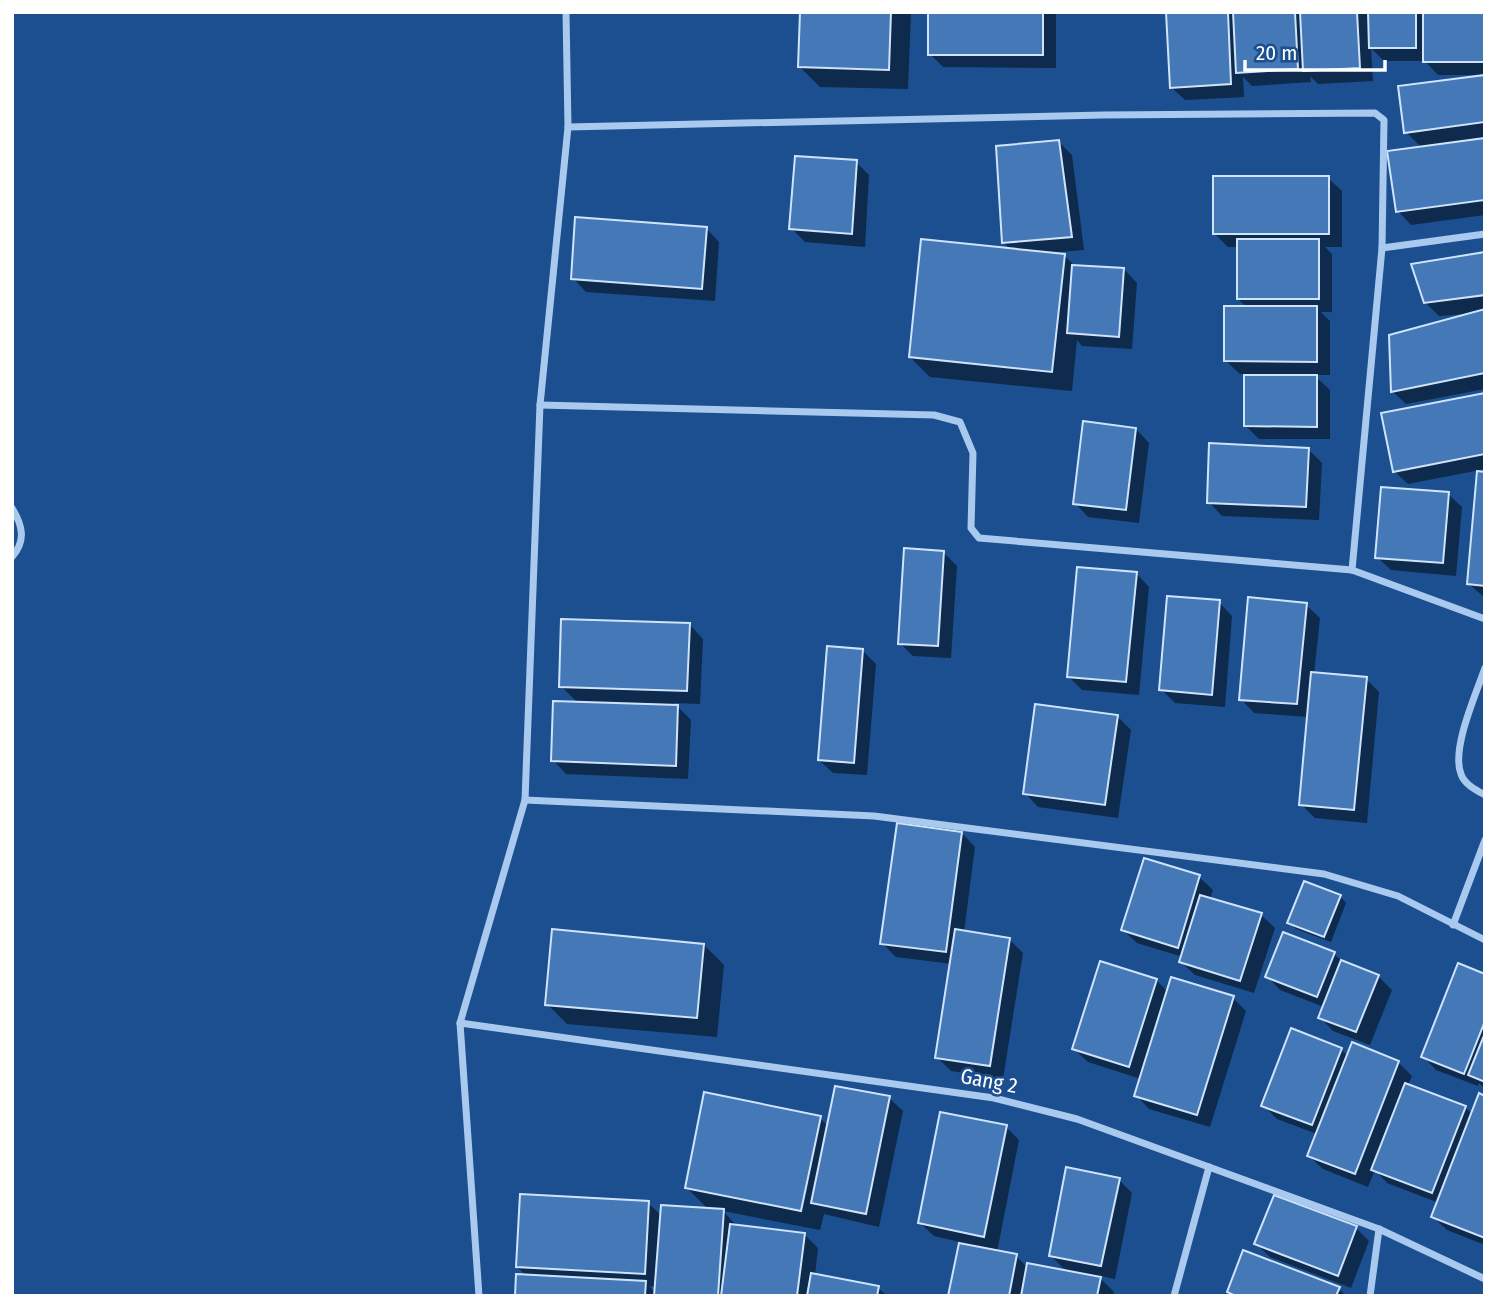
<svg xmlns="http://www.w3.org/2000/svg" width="1497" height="1308" font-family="'Fira Sans Condensed',sans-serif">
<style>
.shadow{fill:#0007;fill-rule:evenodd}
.building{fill:#4478b7;stroke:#cfe3fa;stroke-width:2}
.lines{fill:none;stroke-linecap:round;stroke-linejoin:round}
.minor{stroke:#a9c9ee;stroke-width:7}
.labels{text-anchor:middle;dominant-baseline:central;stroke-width:5;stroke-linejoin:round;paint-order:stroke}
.street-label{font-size:21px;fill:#fff;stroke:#1b4f8f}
</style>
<rect width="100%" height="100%" fill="#1b4f8f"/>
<!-- shadow -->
<g class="shadow">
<path d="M802,12h109l-3,77 -88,-2 -20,-20z"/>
<path d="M930,12h126v56l-113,-1 -13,-13z"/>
<path d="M1168,12h317v203l-74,10 -13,-14 24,-63 -16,-16 71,-57h-39l-13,-14h-41l-13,-13 2,33 -55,3 -8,-8 1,6 -59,4 -9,-9 1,20 -59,3 -14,-13z"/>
<path d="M1058,141l14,14 12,95 -23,2 14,14 49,3 13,14 -5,66 -50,-3 -5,-6 -5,51 -142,-14 -20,-20 101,-107 -8,-8z"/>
<path d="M856,162l13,13 -4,72 -60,-5 -14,-14z"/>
<path d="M1328,178l14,13v56h-17l7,7v58h-11l9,9v54h-16l16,15v49h-71l-13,-13v-52h-6l-14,-13 22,-53 -10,-9v-52h-10l-14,-14z"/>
<path d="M706,228l13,14 -4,59 -129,-9 -13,-14z"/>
<path d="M1485,253v136l-79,15 -14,-13 85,-78 -38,3 -14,-14z"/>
<path d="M1485,394v75l-77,15 -14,-13z"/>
<path d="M1136,429l13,14 -10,80 -51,-6 -13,-14z"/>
<path d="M1308,449l14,14 -3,57 -97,-4 -13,-14z"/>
<path d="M1485,474v124l-16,-14z"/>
<path d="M1448,494l14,13 -6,69 -65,-6 -14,-13z"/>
<path d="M943,552l14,14 -6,92 -38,-2 -13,-13z"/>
<path d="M1136,573l13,14 -10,108 -57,-5 -13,-13z"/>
<path d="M1219,602l13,14 -7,91 -50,-4 -14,-14z"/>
<path d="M1306,605l14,13 -6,56 52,5 13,13 -12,131 -52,-5 -14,-14 8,-87 -55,-4 -13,-14z"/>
<path d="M690,625l13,14 -3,65 -26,-1 17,17 -3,59 -122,-5 -13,-14 25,-57 -17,-17z"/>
<path d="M862,650l14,14 -9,111 -34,-2 -14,-13z"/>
<path d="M1117,716l14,14 -13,88 -80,-11 -13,-14z"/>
<path d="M962,833l13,14 -11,85 46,8 13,13 -20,126 -52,-8 -14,-14 15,-93 -56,-7 -14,-14z"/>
<path d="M1199,877l14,13 -3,9 51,16 14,13 -21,65 -59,-18 -14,-13 2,-5 -46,-14 -14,-13z"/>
<path d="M1340,896l6,7 -15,39 -35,-13 -7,-7z"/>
<path d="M704,945l20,20 -7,72 -150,-13 -20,-20z"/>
<path d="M1334,954l10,9 34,13 14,14 -22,55 -37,-14 -13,-14 4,-10 -44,-17 -13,-14z"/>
<path d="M1485,975v114l-6,-6 -1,3 -42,-16 -13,-14z"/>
<path d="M1156,980l12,12 65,6 13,13 -36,116 -61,-18 -13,-14 5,-16 -53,-17 -14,-13z"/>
<path d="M1341,1049l7,7 50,6 14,14 -4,9 57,22 8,8 12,-18v148l-38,-15 -14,-13 6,-14 -52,-20 -12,-13 -7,17 -45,-18 -14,-13 8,-22 -40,-15 -14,-14z"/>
<path d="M889,1098l14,13 -24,116 -55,-13 -4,16 -97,-19 14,15 68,9 13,13 -3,27 63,13 9,8h-371l12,-19 -11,-10 131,-64 14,13 47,-6 -23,-23 134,-69 8,8zM649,1286l7,1v6z"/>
<path d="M1006,1127l13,13 -22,112 19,4 12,12 39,4 -17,-17 69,-75 13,13 -17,86 -18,-4 17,17 -1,4h-163l10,-54 -26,-6 -14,-13z"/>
<path d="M1356,1228l13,13 -18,47 -81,-31 -14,-13z"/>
<path d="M1339,1289l7,7h-114l-3,-4z"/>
</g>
<!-- building -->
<g class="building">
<path d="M800,12h91l-2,58 -91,-3z"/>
<rect x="928" y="12" width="115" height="43"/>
<path d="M1166,12h62l3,72 -61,4z"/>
<path d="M1233,12h62l3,57 -62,4z"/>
<path d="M1300,12h57l3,56 -57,3z"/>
<path d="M1368,12h48v36h-47z"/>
<rect x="1423" y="12" width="62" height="50"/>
<path d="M1485,75v47l-81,11 -6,-47z"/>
<path d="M1485,138v62l-89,12 -9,-61z"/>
<path d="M1059,140l13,97 -70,6 -6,-97z"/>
<path d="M795,156l62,4 -5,74 -63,-5z"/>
<rect x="1213" y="176" width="116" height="58"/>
<path d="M575,217l132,10 -5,62 -131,-10z"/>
<path d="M921,239l144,15 -13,118 -143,-15z"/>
<rect x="1237" y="239" width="82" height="60"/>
<path d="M1485,252v43l-61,8 -13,-39z"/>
<path d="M1072,265l52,3 -5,69 -52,-4z"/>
<path d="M1224,306h93v56l-93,-1z"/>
<path d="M1485,309v64l-94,19 -2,-57z"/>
<path d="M1244,375h73v52l-73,-1z"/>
<path d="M1485,393v61l-92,18 -12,-59z"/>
<path d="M1083,421l53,7 -10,82 -53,-6z"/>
<path d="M1209,443l100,5 -3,59 -99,-4z"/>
<path d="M1477,471l8,1v114l-18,-2z"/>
<path d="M1381,487l68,5 -6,71 -68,-5z"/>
<path d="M904,548l40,3 -6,95 -40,-2z"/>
<path d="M1077,567l60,5 -11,110 -59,-5z"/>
<path d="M1167,596l53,4 -8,95 -53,-5z"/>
<path d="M1248,597l59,6 -10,101 -58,-4z"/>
<path d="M561,619l129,4 -3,68 -128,-4z"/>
<path d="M827,646l36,3 -9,114 -36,-3z"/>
<path d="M1311,672l56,5 -13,133 -55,-5z"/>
<path d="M553,701l125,4 -2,61 -125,-5z"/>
<path d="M1035,704l83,11 -13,90 -82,-11z"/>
<path d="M897,823l65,9 -16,120 -66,-8z"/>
<path d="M1144,858l56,17 -22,73 -57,-18z"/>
<path d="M1304,881l37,14 -17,42 -37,-14z"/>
<path d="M1200,895l62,18 -22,68 -61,-19z"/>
<path d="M552,929l152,15 -7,74 -152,-13z"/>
<path d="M955,929l55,9 -20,128 -55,-8z"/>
<path d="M1283,932l52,20 -18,45 -52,-20z"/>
<path d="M1341,960l38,15 -23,57 -38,-14z"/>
<path d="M1100,961l57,18 -28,88 -57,-18z"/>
<path d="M1458,963l27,11v47l-21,53 -43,-17z"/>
<path d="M1171,977l63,19 -37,119 -63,-19z"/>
<path d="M1291,1028l51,20 -30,77 -51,-19z"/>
<path d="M1485,1033v49l-17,-7z"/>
<path d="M1352,1042l47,19 -44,113 -48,-18z"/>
<path d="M1405,1083l61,23 -34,87 -61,-23z"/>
<path d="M835,1086l55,10 -24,118 -55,-11z"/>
<path d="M704,1092l117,24 -20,95 -116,-23z"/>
<path d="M1479,1093l6,3v142l-54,-21z"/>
<path d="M940,1112l67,13 -23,112 -66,-14z"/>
<path d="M1066,1167l54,11 -19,88 -52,-10z"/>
<path d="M520,1194l129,7 -4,73 -129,-7z"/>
<path d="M1274,1195l83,31 -19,50 -84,-32z"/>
<path d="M661,1205l63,4 -6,87h-64z"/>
<path d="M730,1224l75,9 -8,63h-76z"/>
<path d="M959,1243l58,11 -8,42h-61z"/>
<path d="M1243,1250l97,37 -4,9h-100l-9,-4z"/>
<path d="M1027,1263l74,14 -4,19h-76z"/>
<path d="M811,1273l68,13 -2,10h-70z"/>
<path d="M516,1274l130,7 -1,15h-130z"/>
</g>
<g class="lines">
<!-- minor -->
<g class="minor">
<path d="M568,127l535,-12 272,-2 9,7 -2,128 -30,322"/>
<path d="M1382,248l103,-14"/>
<path d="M540,405l394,10 26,7 13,31 -2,75 8,10 373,32 133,49"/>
<path d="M12,508c11,18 14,33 0,49"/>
<path d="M1485,668c-9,26 -34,81 -24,106 3,10 15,16 24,21"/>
<path d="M525,800l349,16 450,58 74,22 87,44"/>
<path d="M1453,925l32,-85"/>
<path d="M460,1023l534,75 83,21 302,110 106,50"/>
<path d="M479,1296l-19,-273 65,-223 15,-395 28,-278 -2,-115"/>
<path d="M1174,1296l35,-129"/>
<path d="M1370,1296l9,-67"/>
</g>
</g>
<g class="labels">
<!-- street labels -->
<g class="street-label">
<text transform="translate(989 1081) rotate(11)">Gang 2</text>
</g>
</g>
<!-- border -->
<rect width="1497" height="1308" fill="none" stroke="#ffffff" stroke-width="28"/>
<!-- scale -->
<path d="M1245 60v10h140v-10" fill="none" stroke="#ffffff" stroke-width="3.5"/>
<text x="1256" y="60" font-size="21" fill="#ffffff" stroke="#1b4f8f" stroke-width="5" paint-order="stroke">20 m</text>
</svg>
